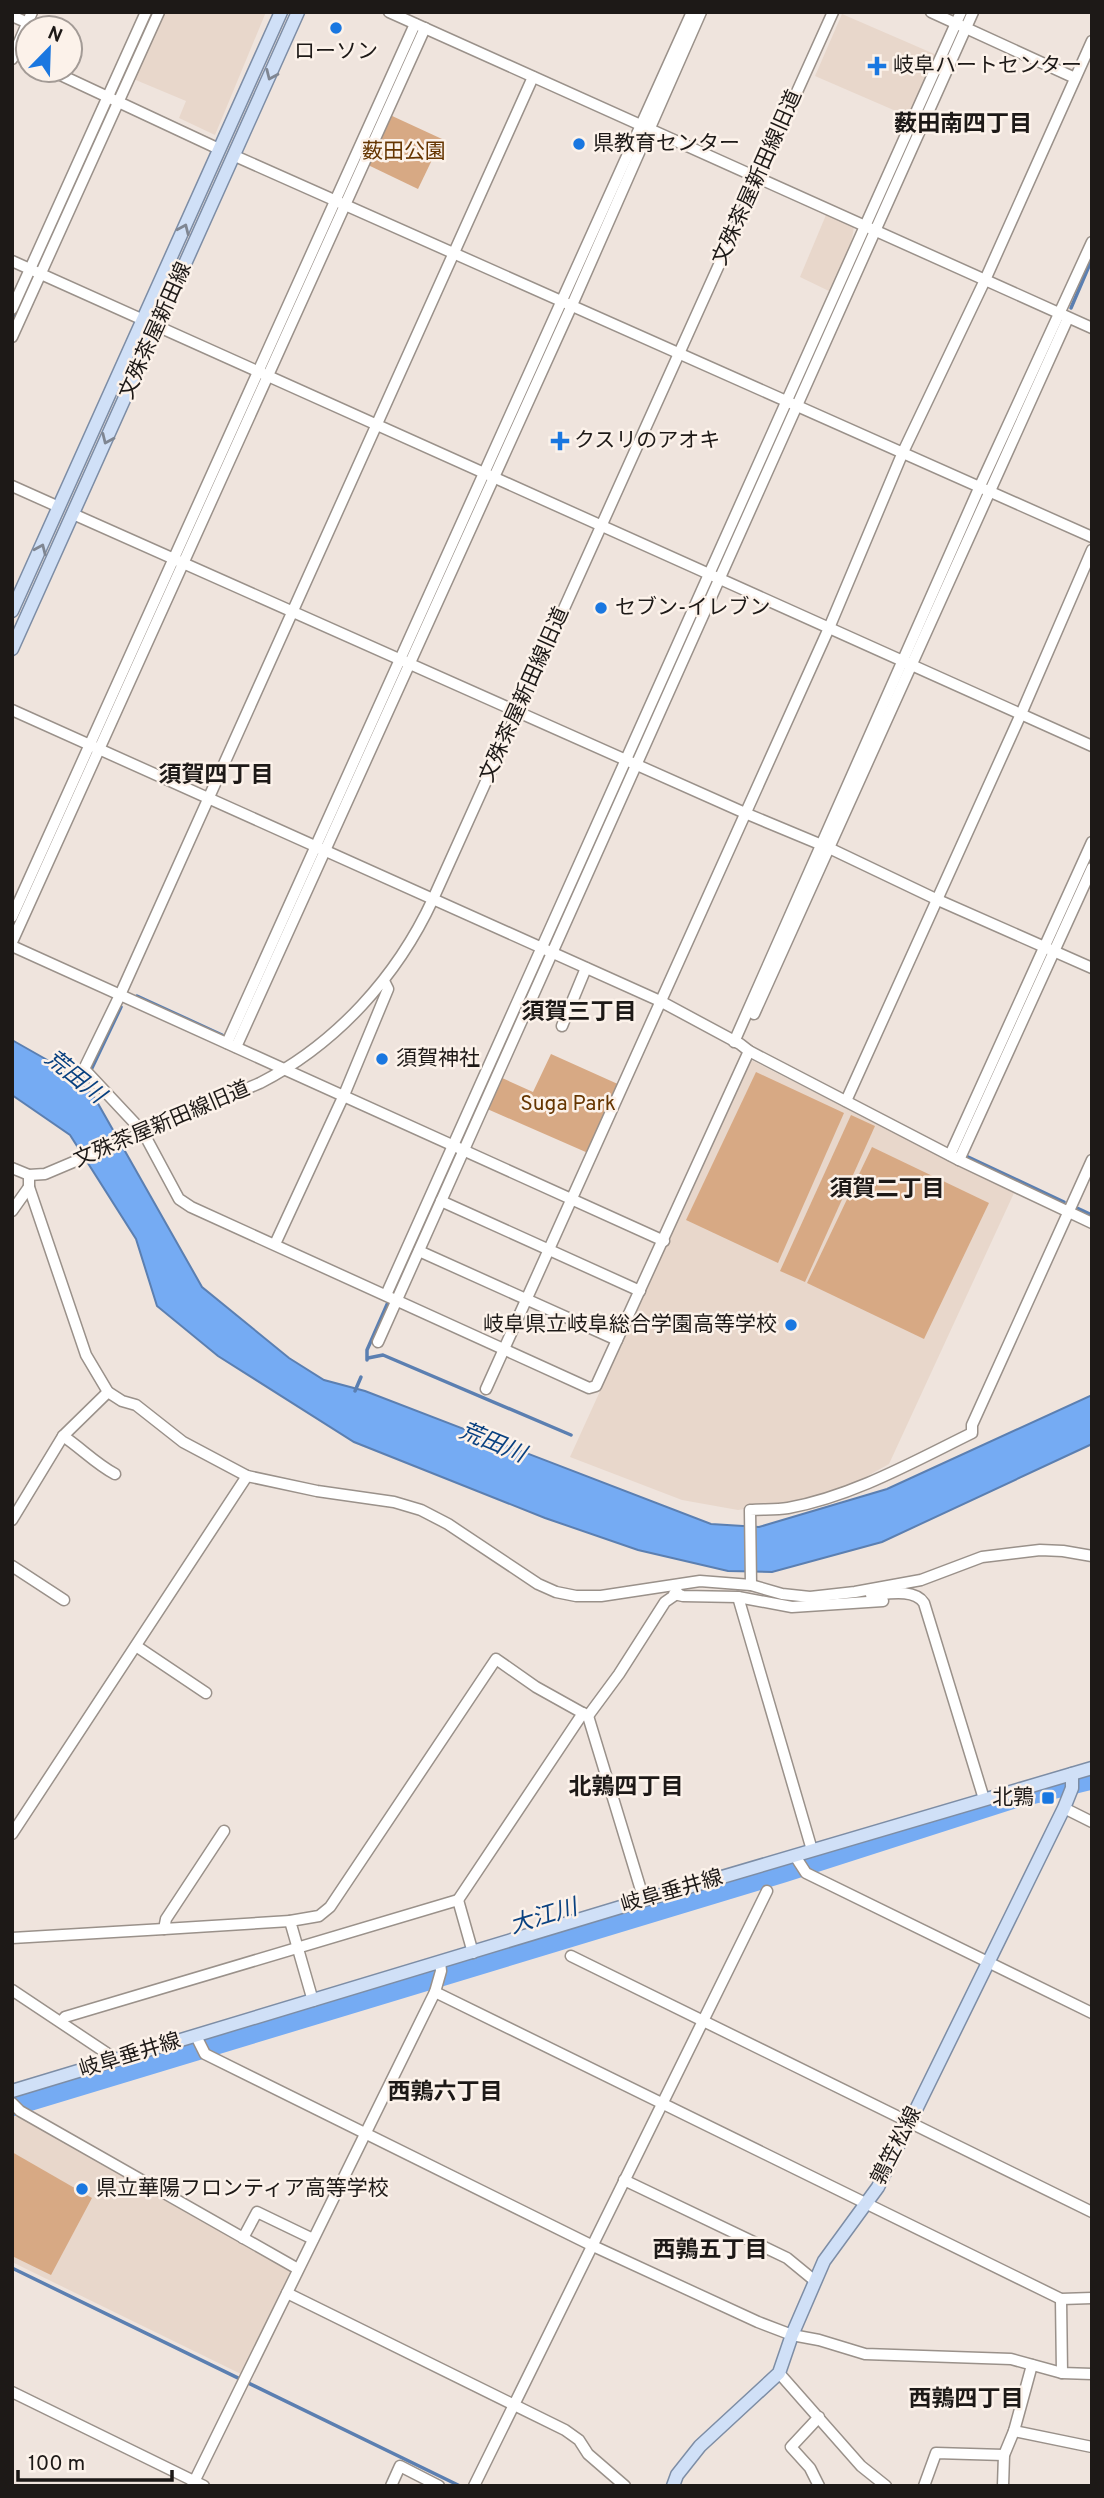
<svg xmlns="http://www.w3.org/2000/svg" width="1104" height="2498" font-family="Overpass,'Noto Sans JP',sans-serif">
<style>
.built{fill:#e8d7cb}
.green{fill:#d7a984}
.water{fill:#75abf3;stroke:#5b7fb1;stroke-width:2}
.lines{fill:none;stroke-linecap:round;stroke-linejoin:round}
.stream{stroke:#5b7fb1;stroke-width:3.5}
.river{stroke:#75abf3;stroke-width:19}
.minor-casing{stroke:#9a918a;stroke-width:13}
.major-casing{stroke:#7d8da5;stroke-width:15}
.minor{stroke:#fff;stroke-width:10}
.major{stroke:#d0e0f7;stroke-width:12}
.oneway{stroke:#7f8692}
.poi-dot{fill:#1a77e0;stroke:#fcf2ea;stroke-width:2.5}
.labels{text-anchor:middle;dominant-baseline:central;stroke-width:5;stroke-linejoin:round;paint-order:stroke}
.poi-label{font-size:21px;fill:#1d1917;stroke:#fcf2ea;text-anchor:start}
.park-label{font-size:21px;fill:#653500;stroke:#fcf2ea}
.street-label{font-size:21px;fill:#1d1917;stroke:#fcf2ea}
.neighbourhood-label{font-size:23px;font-weight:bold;fill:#1d1917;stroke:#fcf2ea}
.water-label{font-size:23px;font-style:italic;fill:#094180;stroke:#fcf2ea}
</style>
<rect width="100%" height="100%" fill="#efe4dd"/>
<!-- built -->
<g class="built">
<path d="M160,12h106l-51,123 -36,-17 7,-17 -55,-23z"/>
<path d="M842,14l97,42 -27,62 -97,-42z"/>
<path d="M826,215l28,12 -4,22 -19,43 -31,-15z"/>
<path d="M751,1060l263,133 -125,271 -34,19 -58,18 -59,9 -56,-10 -112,-43z"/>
<path d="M21,2113l270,157 -50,104 -229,-112v-146z"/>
</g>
<!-- green -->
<g class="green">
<path d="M390,115l52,24 -24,50 -50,-24z"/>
<path d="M551,1054l69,31 -32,68 -103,-45 15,-31 33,15z"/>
<path d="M756,1072l88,41 -66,150 -92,-43z"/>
<path d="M851,1115l24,11 -70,156 -25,-11z"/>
<path d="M872,1147l117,56 -65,136 -117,-56z"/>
<path d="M12,2152l80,46 -41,77 -39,-19z"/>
</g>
<!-- water -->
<path class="water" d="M12,1040l37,21 43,32 110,194 87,71 35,22 41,11 346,133 48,3 128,-38 205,-94v49l-210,98 -110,30 -44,-1 -90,-21 -93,-32 -191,-76 -136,-86 -61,-50 -21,-67 -66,-104 -58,-40z"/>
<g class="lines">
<!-- stream -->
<g class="stream">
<path d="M115,95l37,-83"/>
<path d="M40,261l72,-158"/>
<path d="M1071,308l21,-49"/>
<path d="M12,323l19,-42"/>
<path d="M267,364l4,-9"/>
<path d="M794,400l33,-74"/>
<path d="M238,429l21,-46"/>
<path d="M726,552l64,-145"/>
<path d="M634,756l74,-165"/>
<path d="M1055,936l14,-32"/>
<path d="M549,945l81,-180"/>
<path d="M534,978l10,-23"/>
<path d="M137,996l85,39"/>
<path d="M91,1070l30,-63"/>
<path d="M461,1143l63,-143"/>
<path d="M966,1156l98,46"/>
<path d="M1077,1208l15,7"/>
<path d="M393,1293l63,-141"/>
<path d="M368,1358l15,-3 188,80"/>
<path d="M367,1360v-10l22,-50"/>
<path d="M355,1391l6,-14"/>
<path d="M12,2268l448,218"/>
</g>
<!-- river -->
<path class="river" d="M12,2107l772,-234 227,-73 81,-20"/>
<defs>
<g id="minor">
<path d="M389,12l703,316"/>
<path d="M931,12l144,66"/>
<path d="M12,16l16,7"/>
<path d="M15,54l13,6"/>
<path d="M12,59l20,-47"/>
<path d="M50,70l169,79"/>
<path d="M533,77l-413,918 -36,74 59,63 36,67 12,8 398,181 7,-2 153,-335"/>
<path d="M235,156l857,381"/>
<path d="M12,261l1080,485"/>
<path d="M12,309l134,-297"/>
<path d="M12,337l147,-325"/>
<path d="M12,486l47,21"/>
<path d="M73,514l672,299 84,35 109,52 154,68"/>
<path d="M12,710l648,291 80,43 9,7 210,109 133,63"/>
<path d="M12,917l403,-893"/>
<path d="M12,942l413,-914"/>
<path d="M12,946l652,295"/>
<path d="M754,1014l314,-696"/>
<path d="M562,1026l24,-58"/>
<path d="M734,1042l246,-556 112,-244"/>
<path d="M227,1043l465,-1031"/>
<path d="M236,1047l336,-742 129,-293"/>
<path d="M846,1101l175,-387 71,-164"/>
<path d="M950,1155l142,-313"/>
<path d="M959,1160l133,-292"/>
<path d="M12,1168l17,7 16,-1 215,-91c76,-39 137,-106 173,-184l400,-887"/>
<path d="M29,1175v12l57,168 22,37 14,9 14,4 47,37 64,34 70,15 77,11 27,8 27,14 90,60 18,8 20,4h25l99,-15 51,4 31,9 28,3 45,-5 66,-12 61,-23 58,-7 23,1 29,5"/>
<path d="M441,1201l199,90"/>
<path d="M12,1211l17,-24"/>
<path d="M275,1244l69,-149 44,-106 -4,-8"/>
<path d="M419,1251l198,89"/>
<path d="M386,1295l575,-1283"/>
<path d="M378,1342l595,-1330"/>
<path d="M486,1389l343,-761 74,-176 82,-172 107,-239"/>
<path d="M63,1436c18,12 33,28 52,38"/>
<path d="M12,1520l51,-84 45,-44"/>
<path d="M12,1566l52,34"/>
<path d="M751,1585l-1,-75c12,-1 26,0 38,-2 65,-12 125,-46 184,-75v-8l120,-265"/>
<path d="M674,1594l9,2 55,1 54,10 91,-6"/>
<path d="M871,1595c16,-1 43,-7 53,8l60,196"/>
<path d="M738,1597l74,253"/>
<path d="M136,1646l70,47"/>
<path d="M588,1716l31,-42 46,-72 13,-9"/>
<path d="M588,1716l56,184"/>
<path d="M1064,1808l28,14"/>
<path d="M224,1831l-58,88 -2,10 126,-8"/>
<path d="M12,1834l235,-358"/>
<path d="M795,1856l11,17 286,140"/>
<path d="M458,1900l125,-187"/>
<path d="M12,1938l152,-9"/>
<path d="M571,1956l521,256"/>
<path d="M12,1990l99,66 4,5"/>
<path d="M435,1992l626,307 31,-1"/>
<path d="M313,2001l-23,-80 29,-5 11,-9 166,-248 40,28 52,29"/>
<path d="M61,2022l4,-5 393,-117 15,53"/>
<path d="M196,2036l9,18 386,191 167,77 34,13 27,5 46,14 146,5 51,14 30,1"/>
<path d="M12,2103l8,8 278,158"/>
<path d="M624,2180l163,78 28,23"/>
<path d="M243,2238l14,-26 56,27"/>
<path d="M287,2293l278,137 14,10 9,14 37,32"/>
<path d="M1061,2299l1,74"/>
<path d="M779,2373l82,93 25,20"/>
<path d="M12,2392l192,94"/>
<path d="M1014,2431l78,16"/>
<path d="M192,2486l243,-494 6,-21 -1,-9"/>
<path d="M391,2486l9,-20 39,20"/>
<path d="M474,2486l293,-595"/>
<path d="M819,2486l-9,-18 -19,-21 28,-30"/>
<path d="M924,2486l12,-33 68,2"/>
<path d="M1003,2486l1,-31 10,-24 18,-66"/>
</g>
<g id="major">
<path d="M12,611l269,-599"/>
<path d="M12,649l286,-637"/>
<path d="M12,2091l632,-191 448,-132"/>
<path d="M673,2486l4,-11 23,-29 79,-73 13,-38 32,-74 54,-74 186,-379 8,-20v-14"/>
</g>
</defs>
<!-- minor casing -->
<use href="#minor" class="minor-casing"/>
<!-- major casing -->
<use href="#major" class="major-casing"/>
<!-- minor -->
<use href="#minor" class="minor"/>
<!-- major -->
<use href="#major" class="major"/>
</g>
<!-- one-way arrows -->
<defs><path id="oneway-chevron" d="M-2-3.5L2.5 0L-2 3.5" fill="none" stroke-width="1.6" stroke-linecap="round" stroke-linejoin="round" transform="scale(1.75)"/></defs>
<g class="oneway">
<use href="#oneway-chevron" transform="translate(271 75) rotate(114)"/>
<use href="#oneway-chevron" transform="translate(184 229) rotate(-66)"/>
<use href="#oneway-chevron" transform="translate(107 439) rotate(114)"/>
<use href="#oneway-chevron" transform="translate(41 549) rotate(-66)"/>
</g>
<!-- markers -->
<g class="poi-dot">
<circle cx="336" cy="28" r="7"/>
<path d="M873.5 55.5h7v7h7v7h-7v7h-7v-7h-7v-7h7z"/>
<circle cx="579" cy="144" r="7"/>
<path d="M556.5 430.5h7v7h7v7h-7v7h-7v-7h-7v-7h7z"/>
<circle cx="601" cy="608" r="7"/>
<circle cx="382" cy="1059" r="7"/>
<circle cx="791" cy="1325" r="7"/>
<rect x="1041" y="1791" width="14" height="14" rx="3.5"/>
<circle cx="82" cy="2189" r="7"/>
</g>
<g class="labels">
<!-- poi labels -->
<g class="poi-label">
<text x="336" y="52" text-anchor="middle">ローソン</text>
<text x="893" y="66">岐阜ハートセンター</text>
<text x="593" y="144">県教育センター</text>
<text x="574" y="441">クスリのアオキ</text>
<text x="615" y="608">セブン-イレブン</text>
<text x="396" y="1059">須賀神社</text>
<text x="777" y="1325" text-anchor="end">岐阜県立岐阜総合学園高等学校</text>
<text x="1034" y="1798" text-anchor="end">北鶉</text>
<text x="96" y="2189">県立華陽フロンティア高等学校</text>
</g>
<!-- park labels -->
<g class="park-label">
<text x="404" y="152">薮田公園</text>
<text x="568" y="1104">Suga Park</text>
</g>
<!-- street labels -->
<g class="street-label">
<text transform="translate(758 178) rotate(-66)">文殊茶屋新田線旧道</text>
<text transform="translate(156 331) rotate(-66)">文殊茶屋新田線</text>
<text transform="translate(525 695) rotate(-66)">文殊茶屋新田線旧道</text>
<text transform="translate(162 1125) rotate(-23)">文殊茶屋新田線旧道</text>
<text transform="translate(672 1892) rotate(-16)">岐阜垂井線</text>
<text transform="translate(130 2056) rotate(-17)">岐阜垂井線</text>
<text transform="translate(897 2146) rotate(-63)">鶉笠松線</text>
</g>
<!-- neighbourhood labels -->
<g class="neighbourhood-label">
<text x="963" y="125">薮田南四丁目</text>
<text x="216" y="776">須賀四丁目</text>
<text x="579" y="1013">須賀三丁目</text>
<text x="887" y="1190">須賀二丁目</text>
<text x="626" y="1788">北鶉四丁目</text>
<text x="445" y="2093">西鶉六丁目</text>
<text x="710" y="2251">西鶉五丁目</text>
<text x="966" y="2400">西鶉四丁目</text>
</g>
<!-- water labels -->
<g class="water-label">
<text transform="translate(74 1078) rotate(39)">荒田川</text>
<text transform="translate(492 1444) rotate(22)">荒田川</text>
<text transform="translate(544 1918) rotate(-17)">大江川</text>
</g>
</g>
<!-- border -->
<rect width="1104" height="2498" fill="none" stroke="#1d1917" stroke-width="28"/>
<!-- north arrow -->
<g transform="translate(49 49) rotate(23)"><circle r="33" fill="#fcf2ea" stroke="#a39b96" stroke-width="2"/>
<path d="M0-5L12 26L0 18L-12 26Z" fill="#1a77e0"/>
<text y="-10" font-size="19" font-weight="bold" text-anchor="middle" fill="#1d1917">N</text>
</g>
<!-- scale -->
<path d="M18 2470v10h154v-10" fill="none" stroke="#1d1917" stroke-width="3.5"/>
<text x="28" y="2470" font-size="21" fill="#1d1917" stroke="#fcf2ea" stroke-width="5" paint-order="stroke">100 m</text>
</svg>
